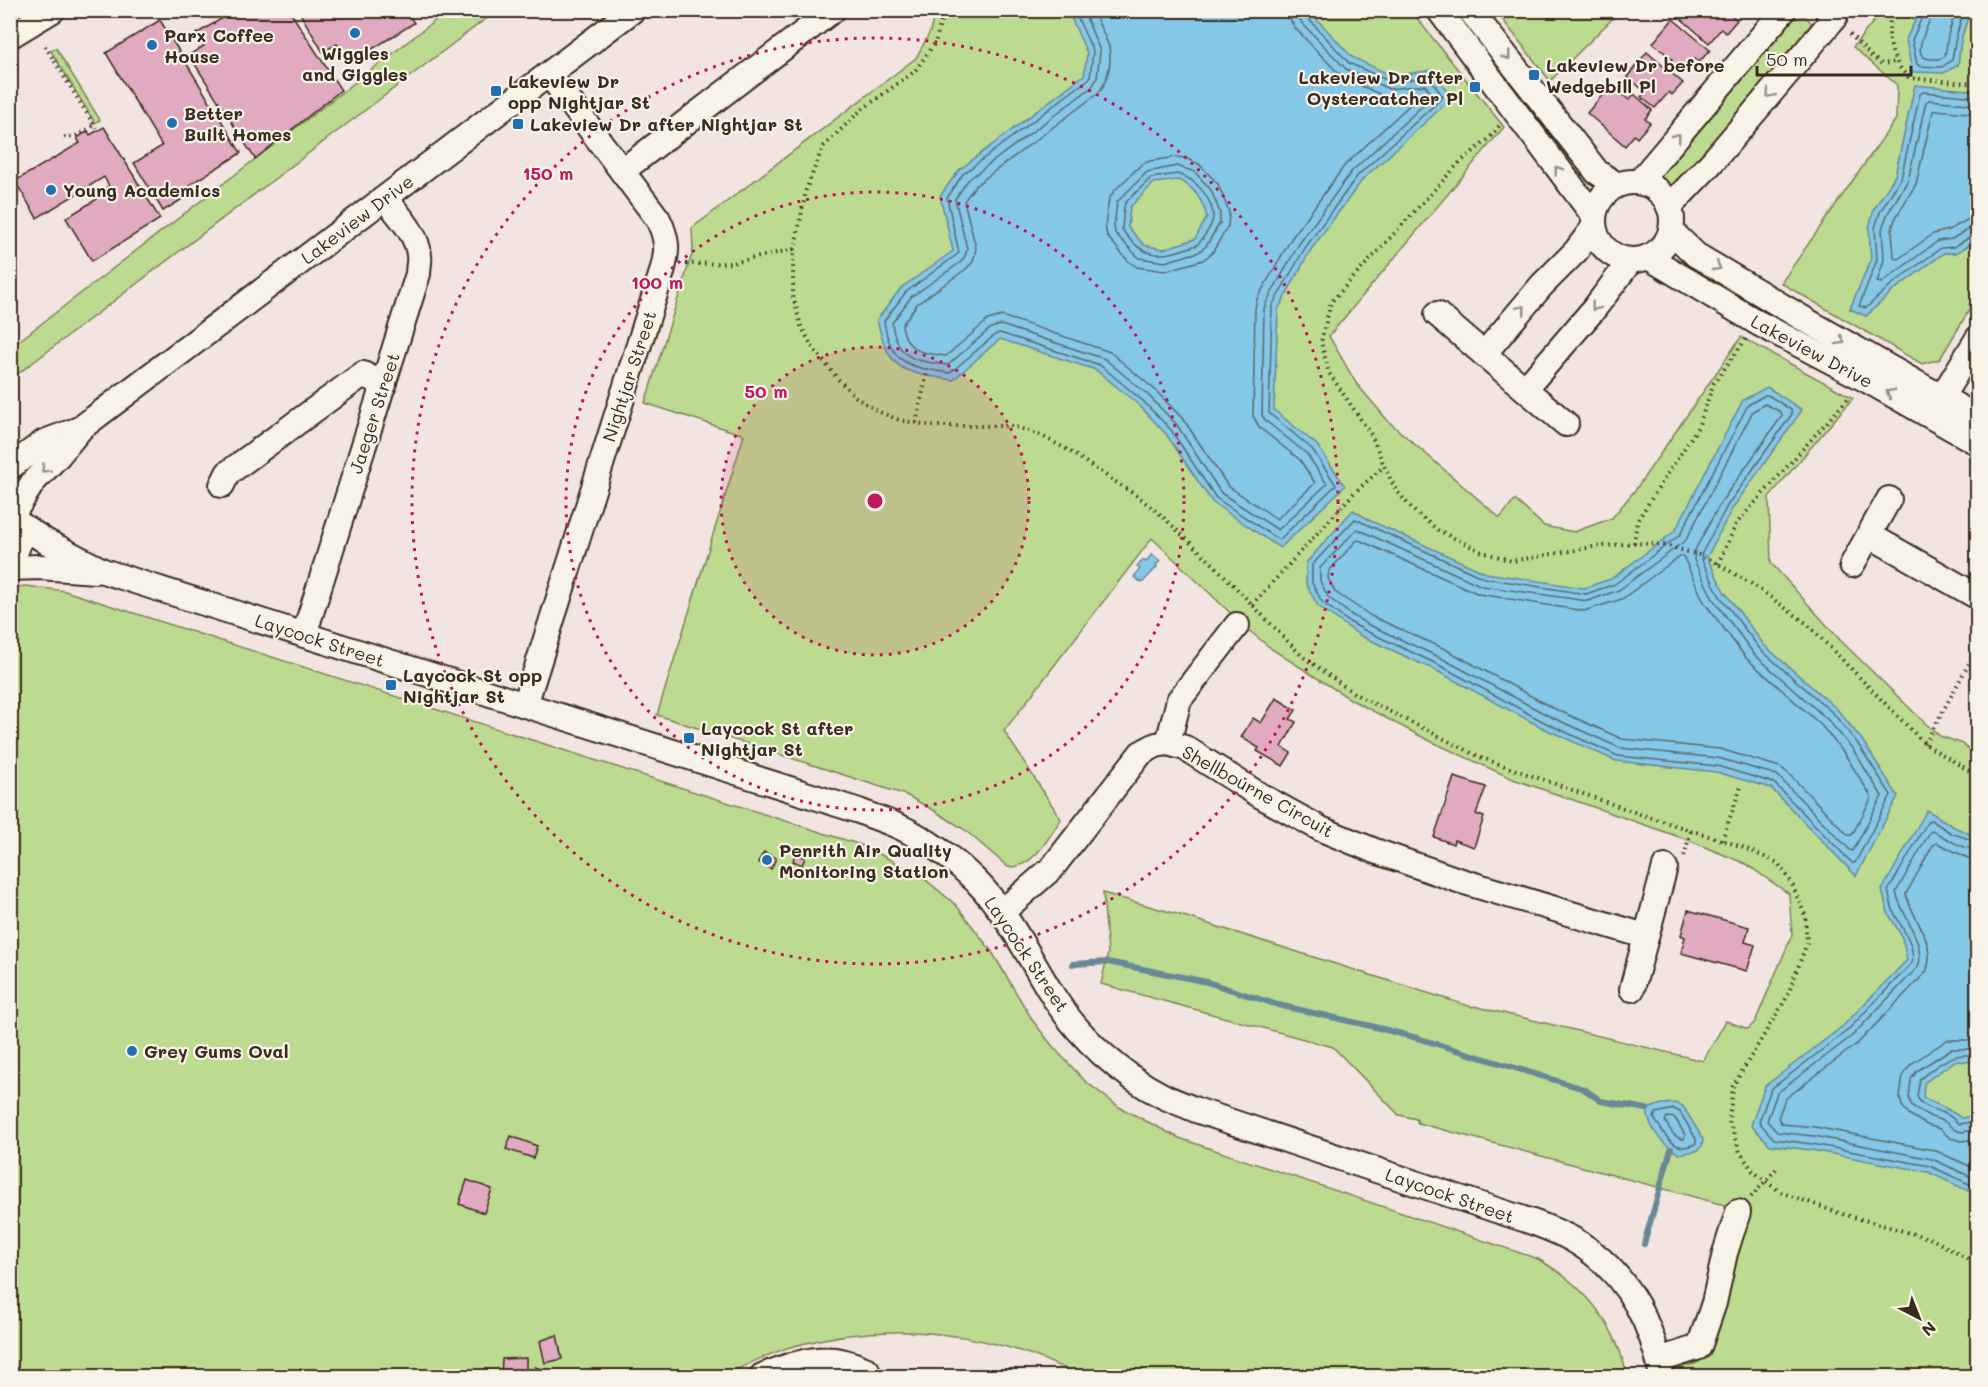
<svg xmlns="http://www.w3.org/2000/svg" width="1988" height="1387" font-family="Mali,sans-serif">
<style>
.green{fill:#bdda91;stroke:#7c8258;stroke-width:1.5}
.water{fill:#85c7e6;stroke:#678896;stroke-width:1.5;fill-rule:evenodd}
.lines{fill:none;stroke-linecap:round;stroke-linejoin:round}
.shore{stroke:#59696e;stroke-width:1.5}
.stream{stroke:#678896;stroke-width:6}
.building{fill:#e0aac1;stroke:#3b2a1e;stroke-width:1.5}
.minor-casing{stroke:#3b2a1e;stroke-width:28}
.path{stroke:#3b2a1e;stroke-width:4;stroke-dasharray:1.5 4.5;stroke-linecap:butt}
.minor{stroke:#f7f3e8;stroke-width:24}
.oneway{stroke:#998e83}
.ring{fill:none;stroke:#c2185b;stroke-width:3;stroke-dasharray:3 6}
.poi-dot{fill:#1f6fb2;stroke:#f7f3e8;stroke-width:2}
.labels{text-anchor:middle;dominant-baseline:central;stroke-width:4.5;stroke-linejoin:round;paint-order:stroke}
.poi-label{font-size:18px;font-weight:bold;fill:#3b2a1e;stroke:#f7f3e8;text-anchor:start}
.street-label{font-size:18px;fill:#3b2a1e;stroke:#f7f3e8}
.centre{fill:#c2185b;stroke:#f7f3e8;stroke-width:3}
.ring-label{font-size:18px;text-anchor:middle;font-weight:bold;fill:#c2185b;stroke:#f7f3e8;stroke-width:4.5;stroke-linejoin:round;paint-order:stroke}
</style>
<rect width="100%" height="100%" fill="#f2e4e0"/>
<filter id="ink" filterUnits="userSpaceOnUse"><feTurbulence type="fractalNoise" baseFrequency=".0167" numOctaves="2"/><feDisplacementMap in="SourceGraphic" scale="12" xChannelSelector="R" yChannelSelector="G"/><feConvolveMatrix kernelMatrix="1 2 1 2 8 2 1 2 1" color-interpolation-filters="sRGB"/></filter>
<g filter="url(#ink)">
<!-- green -->
<g class="green">
<path d="M449,10l47,1 -485,368v-32z"/>
<path d="M935,11h476l93,116 -175,209 27,47 33,39 111,96 15,-18 29,26 30,6 38,-14 24,-29 105,-152 112,61 -84,99 2,66 70,78 84,82 15,13 23,8 14,12v620h-295l-1,-9 16,-4 13,-8 37,-144 -329,-88 -2,-4 -17,-4 -66,-68 -232,-63 7,-31 -5,-60 74,21 295,93 2,-1 229,55 23,-40 22,8 7,-7 37,-87 -3,-41 -43,-30 -58,-24 -175,-61 -87,-40 -76,-40 -77,-49 -27,-22 -94,-90 -148,193 57,88c-12,18 -28,50 -53,48l-43,-37 -30,-19 -29,-16 -249,-80 87,-280 -99,-32 48,-152 -1,-23 224,-170 14,-26z"/>
<path d="M1496,11h124l-70,70z"/>
<path d="M1882,11h38l-14,28 52,26 3,-26 9,-28h7v34l-4,15 4,8v23l-62,-5 -20,90 -4,6 -21,61 1,16 -21,50 16,6 28,-25 50,-37h12l21,-13v57l-37,62 -18,5 -141,-81 115,-164 1,-34 -44,-38z"/>
<path d="M1804,16c6,4 8,6 8,14l-138,164 -18,-16 135,-158z"/>
<path d="M56,48l44,72 -5,3 -44,-72z"/>
<path d="M26,586l39,5 799,255 57,30 35,29 36,47 41,69 21,27 31,33 34,26 60,31 359,121c46,26 78,65 89,117h-548c-87,-46 -190,-56 -285,-30 -24,6 -50,21 -72,30h-711l-1,-788z"/>
</g>
<!-- water -->
<g class="water">
<path d="M1068,11h241l43,46 40,19 40,-6 20,28 -89,81 -53,72 -32,59 -4,100 43,35 28,41 -65,62 -68,-46 -46,-68 -27,-29 -43,-35 -96,-31 -47,41c-51,-8 -63,-7 -76,-60l24,-32 52,-37 -13,-55 19,-26 125,-95 3,-22zM1178,180c17,7 24,20 29,37l-12,22 -32,10 -19,-4 -16,-18 2,-20 24,-24z"/>
<path d="M1920,11h50l-9,28 -3,26 -14,8 -32,-1 -6,-33z"/>
<path d="M1915,85l62,6v149l-21,13h-12l-50,37 -28,26 -16,-7 21,-50 -2,-31 5,-19 21,-33z"/>
<path d="M1767,387l35,23 -70,99 -25,48 17,34 40,54 73,64 25,31 36,56 -42,80 -85,-88 -55,-16 -100,-11 -73,-33 -108,-58 -74,-34 -43,-30 -12,-22v-21l47,-53 18,11 115,52 98,15 27,-9 64,-48 68,-131z"/>
<path d="M1152,554l8,7 -4,4 1,2 -15,16 -8,-6 6,-8 -3,-2 6,-7 3,2z"/>
<path d="M1927,810l27,17 23,10v232l-4,-7 -18,-1 -31,22 -1,14c13,8 26,11 38,21l16,-3v80l-49,-23 -117,-22 -41,-5 -19,-20 14,-39 78,-60 64,-66 -5,-23 -14,-24 -6,-23z"/>
<path d="M1675,1103l8,3 20,33 -1,7 -6,5 -17,3c-17,-10 -30,-24 -32,-45l15,-5z"/>
</g>
<g class="lines">
<!-- shore -->
<g class="shore">
<path d="M1074,10l19,41 -3,27 -127,96 -16,24 12,55 -53,39 -22,29c6,45 27,46 66,52l46,-39 4,-1 100,32 43,36 28,29 45,68 63,42 57,-55 -24,-36 -43,-36 3,-107 33,-58 53,-73 85,-78 -14,-20 -38,5 -42,-19 -42,-46 -2,-7"/>
<path d="M1083,10l17,41 -3,27 -5,9 -124,93 -13,19 12,50 -2,7 -4,6 -50,35 -19,26c5,37 24,38 56,42l43,-37 10,-3 104,34 43,36 29,30 44,68 57,37 49,-46 -20,-30 -41,-33 -4,-6 2,-106 2,-6 33,-59 53,-73 81,-75 -8,-11 -36,4 -43,-20 -45,-47 -3,-12"/>
<path d="M1092,10c6,12 13,25 17,37 3,14 -1,37 -12,47l-122,92 -11,15 12,47 -3,14 -7,7 -49,35 -15,21c4,27 20,28 44,31l42,-36 14,-4 108,36 44,37 29,30 45,67 49,33 38,-36 -15,-23 -40,-32 -7,-12 2,-107 2,-10 34,-60 54,-74 71,-66 -2,-3 -20,2 -8,-1 -44,-20 -48,-50 -4,-8 -1,-9"/>
<path d="M1925,10l-13,30 5,24 2,2 23,1 10,-7 4,-23 8,-27"/>
<path d="M1933,10c-1,12 -27,48 -2,49 6,0 9,1 14,-3l3,-21 8,-25"/>
<path d="M1978,97l-55,-5 -3,2 -19,84 -21,34 -5,16 2,32 -18,46 7,2 25,-23 50,-37 13,-1 18,-11 6,-1"/>
<path d="M1978,105l-49,-5 -3,2 -18,78 -21,35 -5,14 2,31 -7,22 4,1 57,-42 14,-2 18,-11 8,-1"/>
<path d="M1978,114l-42,-4 -3,1 -17,73 -21,35 -3,11 2,28 4,1 35,-25 16,-4 18,-10 11,-2"/>
<path d="M1176,157l9,1 14,6 19,20 11,28 -1,14 -16,27 -9,7 -38,11 -28,-4 -9,-6 -21,-25 -2,-11 4,-26 5,-8 28,-27 8,-3z"/>
<path d="M1177,166l18,6 16,18 9,23v10l-14,23 -7,6 -34,10 -26,-4 -24,-25 -1,-7 3,-24 30,-30z"/>
<path d="M1177,174c18,4 35,23 36,42 1,8 -11,24 -16,29 -34,12 -53,17 -75,-16l2,-23 2,-4 25,-24z"/>
<path d="M1765,395h3l23,15 1,4 -65,92 -25,47 -1,5 18,37 41,54 73,64 25,31 33,51 -36,68h-3l-78,-80 -57,-17 -99,-10 -72,-33 -109,-59 -73,-34 -18,-10 -24,-18 -10,-19v-18l43,-46 129,59 102,16 29,-10 65,-49 68,-130z"/>
<path d="M1765,404l16,8 1,4 -61,86 -26,48 -1,10 19,39 41,55 73,65 25,29 30,48 -29,55 -3,-1 -73,-75 -59,-17 -98,-10 -71,-32 -108,-58 -74,-34 -17,-10 -22,-17 -8,-16v-13l37,-39 125,57 106,15 31,-11 67,-50 67,-129z"/>
<path d="M1359,540l120,54 105,17 38,-12 58,-43h3l21,46 42,56 75,67 23,28 27,43v3l-19,36h-4l-60,-62 -8,-6 -60,-18 -98,-10 -69,-31 -108,-59 -74,-33 -36,-24 -7,-14 1,-7 27,-30z"/>
<path d="M1978,842l-27,-9 -20,-13 -3,1 -40,70c2,6 3,13 5,19 7,17 23,33 19,53l-65,68 -76,58 -12,33 15,17 38,5 118,22 48,22"/>
<path d="M1978,850c-16,-1 -31,-11 -44,-19l-4,1 -34,60c5,23 31,52 22,75l-66,69 -75,57 -10,28 10,11 37,4 118,23 46,21"/>
<path d="M1978,859l-10,-1 -31,-15 -4,2 -27,49c6,25 32,50 20,78l-68,71 -73,56 -7,19 4,6 33,3 119,23 44,20"/>
<path d="M1978,1040h-31l-36,24 -8,11 -3,22 2,9 8,9 17,10 13,4 10,9 12,3 16,-3"/>
<path d="M1978,1049h-27l-34,22 -6,8 -2,18 2,7 4,4 16,9 13,4 11,9 7,2 16,-3"/>
<path d="M1978,1057c-23,-8 -41,8 -58,22l-3,17c4,12 19,13 29,18 5,2 9,7 13,10l19,-3"/>
<path d="M1674,1109l6,3 16,27v4c-21,13 -32,-9 -42,-25l2,-5z"/>
<path d="M1667,1117l8,1 10,17 -1,4c-10,0 -14,-10 -19,-18z"/>
</g>
<!-- stream -->
<g class="stream">
<path d="M1073,964l35,-2 99,20 71,23 93,21 46,12 167,51 17,12 46,8"/>
<path d="M1644,1244l27,-95"/>
</g>
</g>
<!-- building -->
<g class="building">
<path d="M236,10h53l52,80 -86,69 -66,-104 15,-9 -8,-12z"/>
<path d="M298,10h108l8,13 -64,40 -13,-19 -14,8z"/>
<path d="M1681,10h45l11,10 -11,13 -5,-4 -12,14 -32,-28z"/>
<path d="M1673,19l37,31 -11,12 -4,-3 -11,14 -14,-12 2,-2 -19,-16z"/>
<path d="M160,20l81,133 -52,32 5,7 -31,19 -29,-48 28,-17 -56,-93z"/>
<path d="M1647,52l36,31 -11,12 -3,-3 -14,16 -14,-11 5,-5 -19,-15z"/>
<path d="M1611,85l18,15 5,-6 18,16 -7,9 5,4 -13,15 -3,-3 -9,11 -38,-33z"/>
<path d="M104,127l56,92 -68,42 -26,-43 31,-19 -2,-4 14,-9 -5,-9 -67,41 -22,-37 65,-38 -3,-5 11,-7 2,4z"/>
<path d="M1276,698l20,12 -6,9 6,3 -14,25 9,6 -8,13 -26,-15 2,-3 -18,-11 12,-19 8,5z"/>
<path d="M1454,777l32,10 -10,27 8,3 -10,30 -20,-7 -1,4 -19,-7z"/>
<path d="M764,852l12,6 -5,11 -13,-7z"/>
<path d="M795,854l10,4 -3,7 -9,-4z"/>
<path d="M1688,910l61,17 -4,15 10,3 -8,26 -66,-18 4,-16 -4,-2z"/>
<path d="M511,1136l26,10 -4,12 -27,-9z"/>
<path d="M467,1180l25,9 -8,24 -25,-9z"/>
<path d="M557,1335l5,24 -17,4 -5,-22z"/>
<path d="M526,1358v18h-25l1,-17z"/>
<path d="M535,1367l11,3 -1,6h-13z"/>
</g>
<g class="lines">
<defs>
<g id="minor">
<path d="M1439,10l155,206"/>
<path d="M1470,10l127,162 20,13"/>
<path d="M10,36l43,-26"/>
<path d="M622,171l211,-161"/>
<path d="M1639,182l145,-172"/>
<circle cx="1633" cy="221" r="39"/>
<path d="M1669,207l43,-45 123,-145 -8,-7"/>
<path d="M1671,231l25,24 113,67 169,96"/>
<path d="M1648,257l110,66 107,56 113,64"/>
<path d="M1437,314l129,110"/>
<path d="M1484,354l58,-69 34,-34 18,-24"/>
<path d="M1525,389l69,-80 37,-49"/>
<path d="M1933,411l45,-73"/>
<path d="M10,467l34,-25 35,-13"/>
<path d="M222,485l6,-12 135,-99 21,11"/>
<path d="M13,514l20,-32 24,-25 24,-29 552,-418"/>
<path d="M18,523l29,19 56,29 756,240c17,7 35,12 51,21 24,13 47,30 66,49 34,35 53,77 79,118 25,39 66,76 108,97 10,5 22,9 33,14l303,101c25,8 50,16 73,28 52,30 79,80 90,137"/>
<path d="M1869,535l109,62"/>
<path d="M10,560c12,-15 13,-32 2,-48"/>
<path d="M1852,565l37,-66"/>
<path d="M10,568l30,-1 55,4"/>
<path d="M304,635l114,-361c0,-6 2,-13 1,-19 -2,-22 -21,-40 -34,-57"/>
<path d="M525,705l137,-433c6,-22 6,-32 -4,-53l-109,-145"/>
<path d="M1168,743l11,-43 58,-75"/>
<path d="M1002,912l50,-44 89,-115 15,-8 12,-2 17,5 76,48 60,33 54,22 83,29 187,56"/>
<path d="M1632,989l33,-122"/>
<path d="M1659,1360l40,-13 15,-44 11,-50 13,-41"/>
<path d="M762,1376c22,-9 49,-19 73,-16 11,1 22,6 32,10"/>
</g>
</defs>
<!-- minor casing -->
<use href="#minor" class="minor-casing"/>
<!-- path -->
<g class="path">
<path d="M944,10l-9,33 -20,28 -55,40 -37,36 -17,43 -13,68v38l8,30 12,22 25,31 18,18 21,14 22,9 34,6h80l27,9 26,14 74,49 22,18 50,47 90,93 53,38 127,64 158,56 100,32 38,17 13,19 14,33 2,28 -20,54 -54,89 -4,35 11,31 13,19 27,21 59,21 93,26 46,26"/>
<path d="M1893,10c-9,23 -2,52 16,68l69,6"/>
<path d="M1850,34l22,23 10,7 13,-2"/>
<path d="M45,46l51,82"/>
<path d="M1499,126l-10,13 -29,23 -129,140 -10,40 8,31 43,63 12,30 12,24 19,22 23,18 42,21 32,10 81,-14 41,-4 31,2 34,10 19,9 37,22 51,37 119,121 53,32"/>
<path d="M64,137l12,-1 18,-11"/>
<path d="M686,264l46,-1 62,-14"/>
<path d="M916,423l11,-50"/>
<path d="M1634,543l3,-22 61,-94 16,-44 32,-44"/>
<path d="M1718,564l18,-40 114,-128"/>
<path d="M1252,605l102,-112 30,-27"/>
<path d="M1925,744l53,-97"/>
<path d="M1722,840l20,-56"/>
<path d="M1684,856l7,-25"/>
<path d="M1751,1197l28,-31"/>
</g>
<!-- minor -->
<use href="#minor" class="minor"/>
</g>
<!-- one-way arrows -->
<defs><path id="oneway-chevron" d="M-2-3.5L2.5 0L-2 3.5" fill="none" stroke-width="1.6" stroke-linecap="round" stroke-linejoin="round" transform="scale(1.5)"/></defs>
<g class="oneway">
<use href="#oneway-chevron" transform="translate(1507 56) rotate(52)"/>
<use href="#oneway-chevron" transform="translate(1770 94) rotate(130)"/>
<use href="#oneway-chevron" transform="translate(1677 137) rotate(-50)"/>
<use href="#oneway-chevron" transform="translate(1558 170) rotate(-127)"/>
<use href="#oneway-chevron" transform="translate(1717 267) rotate(31)"/>
<use href="#oneway-chevron" transform="translate(1595 307) rotate(128)"/>
<use href="#oneway-chevron" transform="translate(1522 309) rotate(-50)"/>
<use href="#oneway-chevron" transform="translate(1841 341) rotate(29)"/>
<use href="#oneway-chevron" transform="translate(1890 393) rotate(-151)"/>
<use href="#oneway-chevron" transform="translate(45 469) rotate(135)"/>
</g>
</g>
<!-- distance rings -->
<circle cx="875" cy="501" r="154" fill="#c2185b" fill-opacity=".12"/>
<g class="ring">
<circle cx="875" cy="501" r="154"/>
<circle cx="875" cy="501" r="309"/>
<circle cx="875" cy="501" r="463"/>
</g>
<!-- markers -->
<g class="poi-dot">
<circle cx="355" cy="33" r="6"/>
<circle cx="152" cy="45" r="6"/>
<rect x="1528" y="69" width="12" height="12" rx="3"/>
<rect x="1469" y="81" width="12" height="12" rx="3"/>
<rect x="490" y="85" width="12" height="12" rx="3"/>
<circle cx="172" cy="123" r="6"/>
<rect x="512" y="118" width="12" height="12" rx="3"/>
<circle cx="51" cy="190" r="6"/>
<rect x="385" y="679" width="12" height="12" rx="3"/>
<rect x="683" y="732" width="12" height="12" rx="3"/>
<circle cx="767" cy="860" r="6"/>
<circle cx="132" cy="1051" r="6"/>
</g>
<g class="labels">
<!-- poi labels -->
<g class="poi-label">
<text x="164" y="35">Parx Coffee<tspan x="164" dy="21">House</tspan></text>
<text x="355" y="53" text-anchor="middle">Wiggles<tspan x="355" dy="21">and Giggles</tspan></text>
<text x="1546" y="65">Lakeview Dr before<tspan x="1546" dy="21">Wedgebill Pl</tspan></text>
<text x="1463" y="77" text-anchor="end">Lakeview Dr after<tspan x="1463" dy="21">Oystercatcher Pl</tspan></text>
<text x="508" y="81">Lakeview Dr<tspan x="508" dy="21">opp Nightjar St</tspan></text>
<text x="184" y="113">Better<tspan x="184" dy="21">Built Homes</tspan></text>
<text x="530" y="124">Lakeview Dr after Nightjar St</text>
<text x="63" y="190">Young Academics</text>
<text x="403" y="675">Laycock St opp<tspan x="403" dy="21">Nightjar St</tspan></text>
<text x="701" y="728">Laycock St after<tspan x="701" dy="21">Nightjar St</tspan></text>
<text x="779" y="850">Penrith Air Quality<tspan x="779" dy="21">Monitoring Station</tspan></text>
<text x="144" y="1051">Grey Gums Oval</text>
</g>
<!-- street labels -->
<g class="street-label">
<text transform="translate(357 219) rotate(-37)">Lakeview Drive</text>
<text transform="translate(1812 351) rotate(28)">Lakeview Drive</text>
<text transform="translate(629 376) rotate(-72)">Nightjar Street</text>
<text transform="translate(374 413) rotate(-72)">Jaeger Street</text>
<text transform="translate(320 640) rotate(18)">Laycock Street</text>
<text transform="translate(1258 791) rotate(29)">Shellbourne Circuit</text>
<text transform="translate(1027 954) rotate(56)">Laycock Street</text>
<text transform="translate(1450 1195) rotate(19)">Laycock Street</text>
</g>
</g>
<circle cx="875" cy="501" r="9" class="centre"/>
<g class="ring-label">
<text x="548" y="180">150 m</text>
<text x="657" y="289">100 m</text>
<text x="766" y="398">50 m</text>
</g>
<!-- margin -->
<rect width="1988" height="1387" fill="none" stroke="#f7f3e8" stroke-width="36"/>
<rect x="18" y="18" width="1952" height="1351" fill="none" stroke="#3b2a1e" stroke-width="2" filter="url(#ink)"/>
<!-- north arrow -->
<g transform="translate(1919 1318) rotate(138)" stroke="#f7f3e8" stroke-width="4.5" paint-order="stroke">
<path d="M0-4.5L10 22L0 15L-10 22Z" fill="#3b2a1e"/>
<text y="-9" font-size="16" font-weight="bold" text-anchor="middle" fill="#3b2a1e">N</text>
</g>
<!-- scale -->
<path d="M1757 66v9h154v-9" fill="none" stroke="#3b2a1e" stroke-width="3"/>
<text x="1766" y="66" font-size="18" fill="#3b2a1e" stroke="#f7f3e8" stroke-width="4.5" paint-order="stroke">50 m</text>
</svg>
